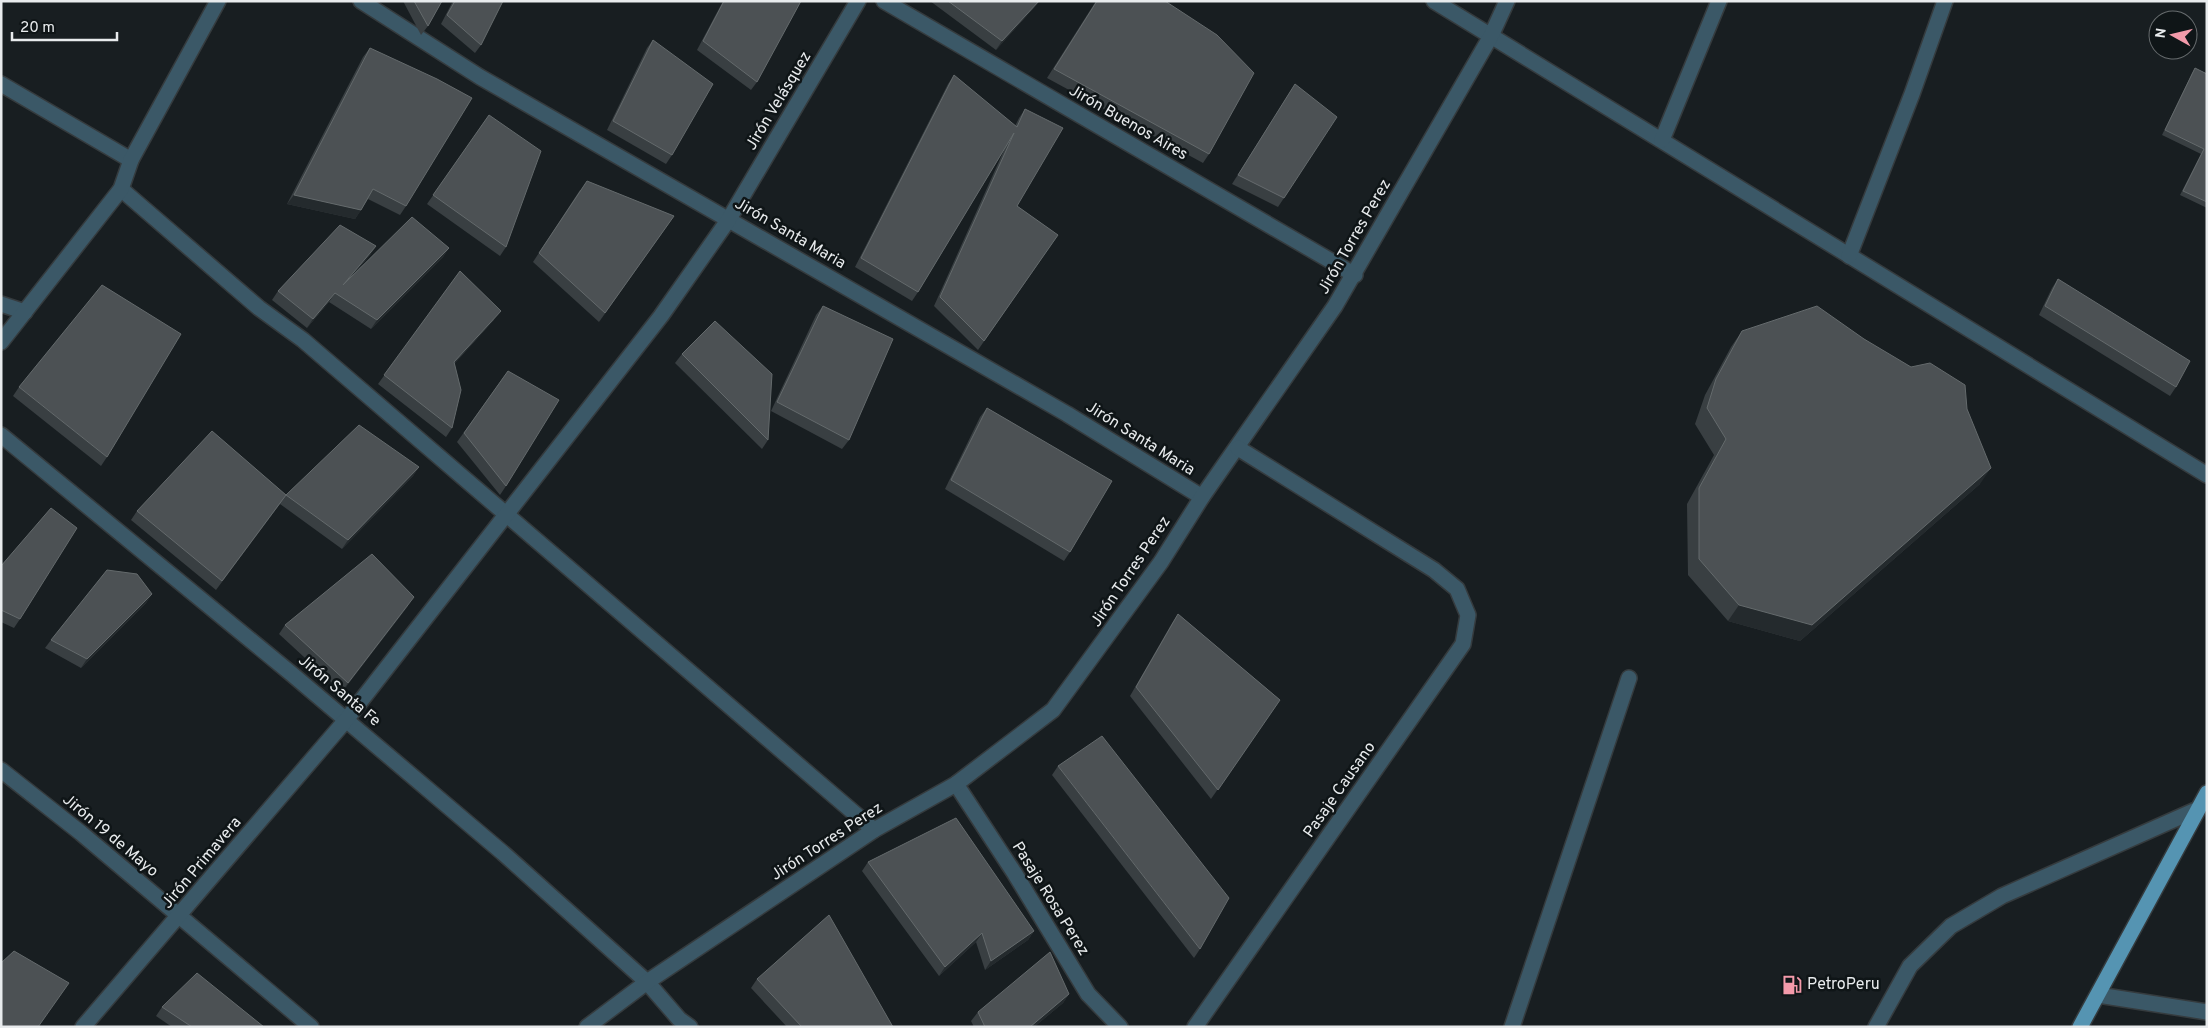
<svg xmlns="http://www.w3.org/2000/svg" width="2208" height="1028" font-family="Overpass,sans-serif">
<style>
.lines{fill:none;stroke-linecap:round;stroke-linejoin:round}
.minor-casing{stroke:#353b3e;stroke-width:18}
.major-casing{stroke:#353b3e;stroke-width:18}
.minor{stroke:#3b5867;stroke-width:15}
.major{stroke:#5594b2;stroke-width:15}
.wall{fill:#393f42}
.shaded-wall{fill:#242a2d}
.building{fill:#4c5154;stroke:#646a6c}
.labels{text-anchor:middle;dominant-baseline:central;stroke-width:5;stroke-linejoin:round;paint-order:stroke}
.street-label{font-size:16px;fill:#e8ebed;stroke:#0f1517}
.poi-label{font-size:16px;fill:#e8ebed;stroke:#0f1517;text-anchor:start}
</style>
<rect width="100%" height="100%" fill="#181e21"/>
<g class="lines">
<defs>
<g id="minor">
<path d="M361,1l119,76 587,337 135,83"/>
<path d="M884,1l471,274"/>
<path d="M1434,1l773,474"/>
<path d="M1,84l130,76"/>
<path d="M1662,140l57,-139"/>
<path d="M121,189l138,119 44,32 571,490"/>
<path d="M1849,256l63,-162 33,-93"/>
<path d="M1,304l24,8"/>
<path d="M1,342l120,-153 10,-29 87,-159"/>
<path d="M1,435l292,240 210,178 144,129 32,37 11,8"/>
<path d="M1,770l80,63 230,194"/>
<path d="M956,784l59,90 73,120 32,33"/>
<path d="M2098,995l109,17"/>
<path d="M83,1027l263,-307 315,-404 68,-97 129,-218"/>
<path d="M587,1027l60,-45 227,-152 82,-46 97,-74 108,-148 41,-65 133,-191 156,-270 16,-35"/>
<path d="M1195,1027l268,-383 5,-29 -11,-26 -23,-19 -196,-122"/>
<path d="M1512,1027l117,-349"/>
<path d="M1876,1027l34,-61 41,-40 51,-30 196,-87"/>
</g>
<path id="major" d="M2080,1027l127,-234"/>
</defs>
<!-- minor casing -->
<use href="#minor" class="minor-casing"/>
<!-- major casing -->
<use href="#major" class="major-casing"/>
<!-- minor -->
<use href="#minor" class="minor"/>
<!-- major -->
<use href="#major" class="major"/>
</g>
<!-- wall -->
<g class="wall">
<path d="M403,1h39l-14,25 -7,9z"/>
<path d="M453,1h50l-22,44 -6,8 -34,-29z"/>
<path d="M723,1h78l-44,81 -6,8 -54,-40z"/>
<path d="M930,1h110l-44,49z"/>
<path d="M1096,1h69l44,153 -6,9 -156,-85z"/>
<path d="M653,40l19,115 -6,9 -59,-34 40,-82z"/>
<path d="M370,48l36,158 -6,9 -32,-16 -13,20 -68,-15 76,-147z"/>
<path d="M2195,68l12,6v134l-27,-13 21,-41 -39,-19 30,-62z"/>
<path d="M954,75l61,51 4,-8 6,-9 -8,97 41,29 -80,115 -44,-44 71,-158 -87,144 -6,9 -57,-34 93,-183z"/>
<path d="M1295,84l-11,114 -6,9 -46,-23z"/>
<path d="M489,115l17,132 -6,9 -73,-52z"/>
<path d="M580,190l94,26 -75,106 -66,-60z"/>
<path d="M376,246l-6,9 -19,23 98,-30 -6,9 -72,72 -42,-27 -22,26 -35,-28 6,-9z"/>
<path d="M460,271l34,49 -39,43 -3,65 -6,9 -68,-53z"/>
<path d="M2058,279l118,108 -6,9 -131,-81 13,-27z"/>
<path d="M823,306l26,134 -7,9 -71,-38 45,-96z"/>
<path d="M1742,331l122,8 103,70 13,75 -180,157 -72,-20 -40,-46 -1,-71 27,-49 -19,-31 10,-29 26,-48z"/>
<path d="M682,354l86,86 -6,9 -87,-86z"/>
<path d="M508,371l-2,115 -6,9 -43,-53z"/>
<path d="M19,387l88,70 -6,9 -88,-70z"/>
<path d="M987,408l83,144 -6,9 -119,-72 35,-72z"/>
<path d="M419,467l-6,9 -71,73 -62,-45 -64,86 -85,-70 6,-9 149,-16z"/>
<path d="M1,566l19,53 -6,9 -13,-6z"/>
<path d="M152,594l-6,9 -65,65 -36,-20 6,-8z"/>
<path d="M408,606l-66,86 -63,-58 6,-9z"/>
<path d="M1178,614l102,86 -69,99 -81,-103 42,-73z"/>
<path d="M1058,766l142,183 -6,9 -142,-183z"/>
<path d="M868,862l166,69 -6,9 -43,30 -9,-28 -37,34 -77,-105z"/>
<path d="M757,979l136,48h-106l-36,-39z"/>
<path d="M1069,994l-6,9 -29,24h-60l-3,-6 7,-9z"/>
<path d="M162,1007l102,20h-92l-16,-11z"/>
</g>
<!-- shaded-wall -->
<g class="shaded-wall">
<path d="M1039,1h1l-44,49 6,-9z"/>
<path d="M294,195l67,15 -6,9 -68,-15z"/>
<path d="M376,246l-6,9 -33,39 6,-9z"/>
<path d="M449,248l-6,9 -72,72 6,-9z"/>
<path d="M335,293l-6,9 -22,26 6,-9z"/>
<path d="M501,311l-7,9 -46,50 6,-8z"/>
<path d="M419,467l-6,9 -71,73 6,-9z"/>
<path d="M1991,468l-11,16 -180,157 -72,-20 11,-16z"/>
<path d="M152,594l-6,9 -65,65 6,-9z"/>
<path d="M414,597l-6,9 -66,86 6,-9z"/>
<path d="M1034,931l-6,9 -43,30 6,-9z"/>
<path d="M982,933l-6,9 -37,34 6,-9z"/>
<path d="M1069,994l-6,9 -29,24h-4z"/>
</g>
<!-- building -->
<g class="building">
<path d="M414,1h28l-14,25z"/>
<path d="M455,1h48l-22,44 -34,-30z"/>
<path d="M724,1h77l-44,81 -54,-41z"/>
<path d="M948,1h91l-37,40z"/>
<path d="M1097,1h68l52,34 37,38 -45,81 -155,-85z"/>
<path d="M653,40l60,44 -41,71 -59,-34z"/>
<path d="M370,48l67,31 35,19 -66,108 -33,-17 -12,21 -67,-15z"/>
<path d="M2195,68l12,6v128l-24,-11 21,-42 -39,-19z"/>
<path d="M954,75l63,52 8,-18 38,19 -46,78 41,29 -74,106 -44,-44 74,-164 -96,159 -57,-34z"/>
<path d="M1295,84l42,33 -53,81 -46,-23z"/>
<path d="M489,115l52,36 -35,96 -73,-52z"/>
<path d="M587,181l87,35 -69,97 -66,-60z"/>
<path d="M412,217l37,31 -72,72 -42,-27 -22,26 -35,-28 62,-66 36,21 -33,39z"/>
<path d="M460,271l41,40 -47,51 7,28 -9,38 -68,-53z"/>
<path d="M2058,279l132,82 -14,26 -131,-81z"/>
<path d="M102,285l79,49 -74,123 -88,-70z"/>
<path d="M823,306l70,33 -44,101 -72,-38z"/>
<path d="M1817,306l47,33 47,28 19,-4 35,22 2,24 24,59 -179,157 -73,-20 -40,-46v-71l27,-49 -19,-31 9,-29 26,-48z"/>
<path d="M715,321l57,53 -4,66 -86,-86z"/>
<path d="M508,371l51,29 -53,86 -42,-53z"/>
<path d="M987,408l125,73 -42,71 -119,-72z"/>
<path d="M359,425l60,42 -71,73 -62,-45z"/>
<path d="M212,431l74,64 -64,86 -85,-70z"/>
<path d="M51,508l26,20 -57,91 -19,-9v-44z"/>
<path d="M372,554l42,43 -66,86 -63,-58z"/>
<path d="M107,570l30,4 15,20 -65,65 -36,-19z"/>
<path d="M1178,614l102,86 -62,90 -82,-103z"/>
<path d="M1102,736l127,162 -29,51 -142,-183z"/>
<path d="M956,818l78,113 -43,30 -9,-28 -37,34 -77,-105z"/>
<path d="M829,915l64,112h-91l-45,-48z"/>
<path d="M14,951l55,32 -31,44h-37v-64z"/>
<path d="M1050,952l19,42 -39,33h-45l-7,-15z"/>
<path d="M197,973l67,54h-72l-30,-20z"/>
</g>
<!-- icons -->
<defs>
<symbol id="fuel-bare" viewBox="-9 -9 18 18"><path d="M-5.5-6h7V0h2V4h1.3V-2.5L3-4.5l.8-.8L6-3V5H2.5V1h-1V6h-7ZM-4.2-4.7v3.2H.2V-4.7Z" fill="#f39aaa" stroke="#0f1517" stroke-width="2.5" paint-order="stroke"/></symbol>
</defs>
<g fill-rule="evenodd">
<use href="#fuel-bare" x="1778" y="971" width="28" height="28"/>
</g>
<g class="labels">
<!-- street labels -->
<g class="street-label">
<text transform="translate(779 101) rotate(-59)">Jirón Velásquez</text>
<text transform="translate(1128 123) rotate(30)">Jirón Buenos Aires</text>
<text transform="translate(790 234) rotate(30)">Jirón Santa Maria</text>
<text transform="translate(1355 237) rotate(-60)">Jirón Torres Perez</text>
<text transform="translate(1140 439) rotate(32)">Jirón Santa Maria</text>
<text transform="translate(1131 572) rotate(-56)">Jirón Torres Perez</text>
<text transform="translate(339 691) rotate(40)">Jirón Santa Fe</text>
<text transform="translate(1340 790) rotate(-55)">Pasaje Causano</text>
<text transform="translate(110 836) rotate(40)">Jirón 19 de Mayo</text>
<text transform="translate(827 842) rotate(-33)">Jirón Torres Perez</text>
<text transform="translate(202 863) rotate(-50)">Jirón Primavera</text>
<text transform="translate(1050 899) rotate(58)">Pasaje Rosa Perez</text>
</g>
<!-- poi labels -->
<g class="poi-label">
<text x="1807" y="985">PetroPeru</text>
</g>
</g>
<!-- border -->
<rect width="2208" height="1028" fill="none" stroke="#e8ebed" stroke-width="5"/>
<!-- north arrow -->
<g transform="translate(2173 35) rotate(278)"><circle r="24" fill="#0f1517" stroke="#666b6d"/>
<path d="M0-4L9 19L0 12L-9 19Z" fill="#f39aaa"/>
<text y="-8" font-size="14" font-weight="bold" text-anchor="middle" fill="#e8ebed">N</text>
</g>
<!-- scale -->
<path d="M12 32v8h105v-8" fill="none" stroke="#e8ebed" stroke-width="2.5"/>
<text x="20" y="32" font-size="15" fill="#e8ebed" stroke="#0f1517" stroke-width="4" paint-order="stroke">20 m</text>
</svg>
